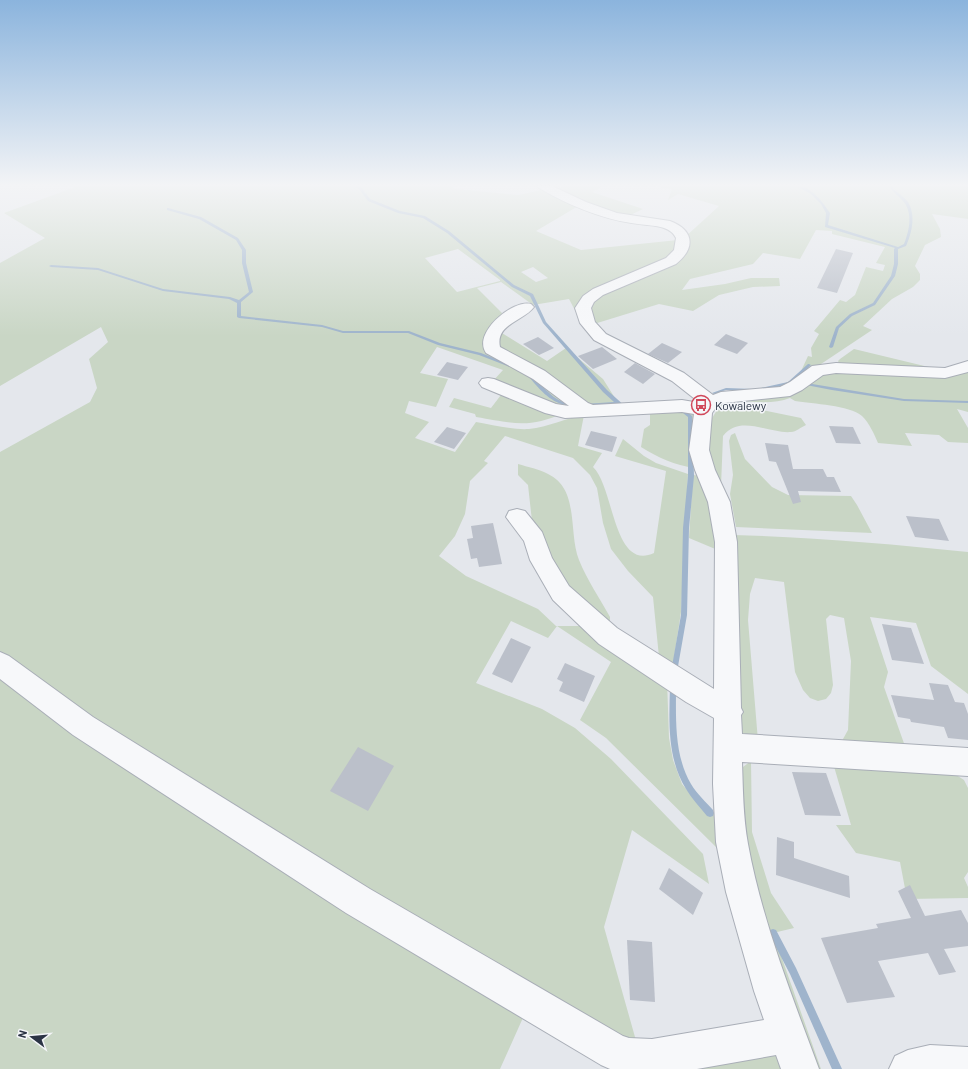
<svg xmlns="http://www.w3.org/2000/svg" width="968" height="1069" font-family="Barlow,sans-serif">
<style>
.green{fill:#c9d6c5;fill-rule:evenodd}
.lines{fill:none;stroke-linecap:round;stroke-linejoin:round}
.stream{fill:#9fb4cc;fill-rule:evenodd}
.building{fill:#bbc0ca}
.minor-casing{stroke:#a9aeb7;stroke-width:2}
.minor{fill:#f7f8fa;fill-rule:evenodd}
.labels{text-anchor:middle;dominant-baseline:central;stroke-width:3;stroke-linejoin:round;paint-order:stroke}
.poi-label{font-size:12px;fill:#2b3445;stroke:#f4f6f9;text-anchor:start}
</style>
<rect width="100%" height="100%" fill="#e4e7ec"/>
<!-- green -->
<g class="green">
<path d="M78,186h372l6,3 62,6 28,-6 34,16 -44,26 45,19 97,-10 1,5 -8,13 -75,33 -17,27 -10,-19 -36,6 -32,-23 -24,6 28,28 -16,21 20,26 63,41 -1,6 -78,-29 10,-11 -66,-23 -17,26 28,6 -12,28 -27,-6 -4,12 24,9 -14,16 40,14 21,-30c17,3 36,8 53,7 19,-2 37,-11 55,-14l-6,31 24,7 -9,14c21,19 20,105 61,86l12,-82 -51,-15 8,-17 21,17 12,7 32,11 -7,138 -9,59 -13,-14 -6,-60 -25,-26 -17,-22 -8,-26 -6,-35 -7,-13 -17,-17 -68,-22 -21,25 4,2 -18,18 -5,33 -10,22 -16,20 27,20 72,33 18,17h36l75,54 2,58 4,22 9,24 20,24 15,7 1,34 -112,-111 -26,-18 31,-58 -54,-36 -9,12 -37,-17 -35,62 66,26 33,19 36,31 92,95 6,30 -77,-54 -28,97 40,142h-35l-83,-58 -26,58h-500v-617l90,-50 7,-14 -8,-29 19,-17 -7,-15 -101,59v-123l45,-25 -41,-25zM458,249l42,31v1l-43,11 -32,-34zM533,267l15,11 -12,4 -15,-10z"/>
<path d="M570,186h32l-10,6 51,17 -19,9 -74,-29z"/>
<path d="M662,186h306v33l-36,-5 8,15 1,8 -16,8 -10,21 5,8v6l-7,7 -21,12 -29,27 9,4 -75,50 11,-24 4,1 -1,-9 8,-14 -5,-3 26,-31 6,2 9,-7 11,-28 17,4 2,-6 -9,-2 9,-16 -53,-13v-3l-16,-1 -16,29 -37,-6 -10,11 -63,15 -8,11 43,-6 26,-6h28l1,8 -27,1 -34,8 -26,16 -34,-7 -65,20 -6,-10 6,-15 75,-35 15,-26 35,-32 -41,-12 -10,6 4,-11 -11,-1z"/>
<path d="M497,330l50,31 19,-13 37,31 17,27h-29l-93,-54z"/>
<path d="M854,349l87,21 -102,-7 -1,-2 2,-2z"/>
<path d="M968,369v43l-11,-3 11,19v15l-20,-1 -9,-7 -34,-2 7,13 -34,-3c-4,-9 -8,-19 -16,-27 -13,-11 -49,-12 -67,-15l-5,-3c-17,7 -41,4 -60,1l35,-3 53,-23z"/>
<path d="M504,391l60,22c-36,16 -51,10 -88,4l-1,-3 -26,-7 5,-9 37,10z"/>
<path d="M722,402l79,16 5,7c-5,2 -10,7 -15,7 -22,2 -51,-18 -68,4l-2,50 -14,-33 2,-30z"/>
<path d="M676,409l18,4 2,5 -1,50c-21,-3 -36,-10 -54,-21l3,-18 6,-4v-12z"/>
<path d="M735,433l10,26 27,28 16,8 63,1 6,9 15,28 -136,-6 -6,-33 3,-19 -4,-34 2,-6z"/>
<path d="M518,464c10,3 21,5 30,10 32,15 20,59 31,86 8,20 21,39 31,57v11l-47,-46 -31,-61 -4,-36 -10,-10z"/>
<path d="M693,475l9,1 18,75 -31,-13z"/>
<path d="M733,535c79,2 157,9 235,17v142l-37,-28 -15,-43 -46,-6 18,55 -4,15 22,62 -68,-1 10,-18 3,-69 -7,-43 -14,-3 -4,4 7,66 -2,8 -5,6 -8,2 -8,-3 -7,-8 -8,-18 -11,-90 -29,-4 -5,16 -2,26 10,121h-16z"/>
<path d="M751,761l1,71 19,61 23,35 -21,5 48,136h-10l-60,-189 -12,-110z"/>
<path d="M833,763l114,6 17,11 4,8v84l-4,6 4,9v11l-61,1 -7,-37 -44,-9 -20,-28h15z"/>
<path d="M776,1055l5,14h-82z"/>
</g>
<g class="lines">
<!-- stream -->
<g class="stream">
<path d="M354,186h4l3,1 9,12 30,12 25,5 24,15 65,54 19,9 13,28 61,68 19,17v2h-4l-5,-5 -35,2v-1l2,-1 30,-2 -11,-10 -60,-69 -13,-27 -18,-9 -65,-54 -24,-15 -25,-5 -30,-12 -9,-12z"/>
<path d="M796,186c15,0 26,15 34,27l-2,12 70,22 6,-3c5,-13 10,-32 -2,-44 -4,-5 -10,-8 -12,-14h2l1,3c5,4 11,8 15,13 8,13 4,31 -2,44l-8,3v15l-3,12 -20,29 -23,11 -13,12 -6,19 -2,1 -2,-1 7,-20 14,-13 23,-11 18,-27 3,-12v-15l1,-1 -70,-21 1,-14 -5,-9 -10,-10z"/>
<path d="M168,208l33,9 37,21 8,12v13l7,29 -12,10v14l81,9 21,6h66l31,12 41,10 33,13 -2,1h-2l-31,-12 -41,-10 -30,-12h-65l-21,-6 -83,-9 -2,-1v-14l-8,-4 -66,-8 -65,-21 -47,-3 -2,-1 2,-1 47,3 65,21 67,8 9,3 10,-8 -7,-29v-13l-6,-10 -37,-21 -32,-9v-2z"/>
<path d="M808,364h1l2,1 -20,19 -28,6 -2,-1v-1l27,-6z"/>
<path d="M528,374h4c9,10 18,23 31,28 5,2 11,1 15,3 -3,2 -8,1 -12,0 -17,-3 -27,-17 -38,-29z"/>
<path d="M806,383l98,16 64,2v2l-64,-2 -72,-11 -26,-5z"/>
<path d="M726,388l28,1 2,1 -2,1 -28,-1 -12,4 -2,-1z"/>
<path d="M675,410l11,1 6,5 2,60 -5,52 -2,87 -10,57 -1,2 -2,1 -2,-1 -1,-2 10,-57 2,-87 5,-52v-59l-5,-4 -8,-1z"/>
<path d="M673,684l2,1 1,2c0,32 -2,68 15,97 6,10 15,18 22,26l1,3 -1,3 -3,1 -3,-1c-7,-9 -15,-17 -21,-27 -19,-31 -17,-67 -16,-102l1,-2z"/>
<path d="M773,929l3,1 20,38 46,101h-10l-42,-95 -20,-38 -1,-3 1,-3z"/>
</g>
</g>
<!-- building -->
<g class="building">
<path d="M836,249l17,4 -16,40 -20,-5z"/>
<path d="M726,334l22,9 -11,11 -23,-9z"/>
<path d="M538,337l16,11 -15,7 -16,-11z"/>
<path d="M662,343l20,9 -14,11 -20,-9z"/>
<path d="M602,347l15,12 -24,10 -15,-13z"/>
<path d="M447,362l21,5 -10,13 -21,-5z"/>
<path d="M635,363l20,11 -12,10 -19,-12z"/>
<path d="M829,426l24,1 8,17 -25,-1z"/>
<path d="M447,427l19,6 -12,16 -20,-7z"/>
<path d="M591,431l26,6 -5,15 -27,-7z"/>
<path d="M765,443l23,2 5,24h30l4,8h7l7,15 -43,-1 3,11 -8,2 -17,-42 -7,-1z"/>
<path d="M906,516l33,3 10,22 -34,-4z"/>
<path d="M493,523l9,41 -23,3 -2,-9 -6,1 -4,-20 6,-1 -2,-12z"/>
<path d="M882,624l29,4 13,36 -32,-4z"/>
<path d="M511,638l20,9 -19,36 -20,-9z"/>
<path d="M565,663l30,13 -11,26 -25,-11 4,-9 -6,-3z"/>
<path d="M929,683l19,2 7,17 9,1 4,11v26l-20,-2 -4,-11 -33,-5 -1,-3 -12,-2 -7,-22 43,5z"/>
<path d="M358,747l36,19 -26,45 -38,-20z"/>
<path d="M792,772l34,1 15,43 -36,-1z"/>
<path d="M777,837l17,5v16l55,18 1,22 -74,-23z"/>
<path d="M669,868l34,25 -10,22 -34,-26z"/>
<path d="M910,885l15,31 36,-6 7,13v23l-24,3 12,23 -17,3 -11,-22 -50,8 17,36 -48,6 -26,-65 57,-10 -2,-4 35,-6 -13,-27z"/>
<path d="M627,940l25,2 3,60 -25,-2z"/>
</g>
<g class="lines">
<defs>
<g id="minor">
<path d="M537,186h15l34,16 31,11 53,8c24,9 26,27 6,43l-73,31 -9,7 -3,6 4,14 11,12 78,39 29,22 8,-3 59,-5 10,-5 22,-16 24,-3 109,5 23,-7v11l-23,6 -109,-5 -13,2 -21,15 -12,6 -66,7 -7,3 -5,7 -3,37 6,20 15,32 7,40 4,166 2,4 -2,3 1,19 226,14v28l-226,-14c1,27 1,55 6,82 14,77 44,152 71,225h-38l-5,-14 -79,14h-87l-9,-4 -255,-152 -273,-178 -73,-56v-27l9,4 84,61 277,172 253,147 6,2 23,1 112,-19 -10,-29 -28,-99 -10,-50 -3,-58 1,-66 -28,-16 -87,-58 -46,-44 -23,-40 -6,-19 -18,-24 3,-6 8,-2 8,2 17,21 10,26 17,28 48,42 97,61 1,-147 -7,-40 -13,-32 -6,-20 5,-36 -12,-2 -117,6 -20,-5 -63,-26 -3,-4 3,-4 6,-1 6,1 62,25 13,2 -36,-27 -47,-26c-14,-20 27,-54 45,-49l3,3c-10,14 -39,17 -34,40l45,24 43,32 5,2 89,-5 18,3 -28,-22 -78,-41 -14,-17 -5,-15 8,-12 10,-7 73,-31 8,-8 2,-12c-5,-11 -19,-12 -29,-13 -39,-3 -75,-18 -108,-37z"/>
<path d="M930,1045l38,2v22h-79l6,-13 13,-6z"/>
</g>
</defs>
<!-- minor casing -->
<use href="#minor" class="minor-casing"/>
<!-- minor -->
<use href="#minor" class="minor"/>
</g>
<!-- sky -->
<linearGradient id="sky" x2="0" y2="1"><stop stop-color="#8bb4dd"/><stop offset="0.55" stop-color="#f3f4f6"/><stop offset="1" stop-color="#f3f4f6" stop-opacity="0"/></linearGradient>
<rect width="968" height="336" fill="url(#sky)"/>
<!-- icons -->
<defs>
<symbol id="bus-ring" viewBox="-11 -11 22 22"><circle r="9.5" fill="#f4f6f9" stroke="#d1495b" stroke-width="1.5"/><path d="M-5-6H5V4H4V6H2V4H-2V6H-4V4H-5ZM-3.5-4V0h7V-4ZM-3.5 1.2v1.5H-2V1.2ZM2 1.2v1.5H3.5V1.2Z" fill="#d1495b"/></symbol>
</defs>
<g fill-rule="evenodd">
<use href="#bus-ring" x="690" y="394" width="22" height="22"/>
</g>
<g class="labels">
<!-- poi labels -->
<g class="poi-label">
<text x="715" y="405">Kowalewy</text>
</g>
</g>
<!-- north arrow -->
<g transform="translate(32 1037) rotate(286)" stroke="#f4f6f9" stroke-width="3" paint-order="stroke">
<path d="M0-3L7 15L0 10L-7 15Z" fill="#2b3445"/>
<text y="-6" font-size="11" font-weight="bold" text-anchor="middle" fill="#2b3445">N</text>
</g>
</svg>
